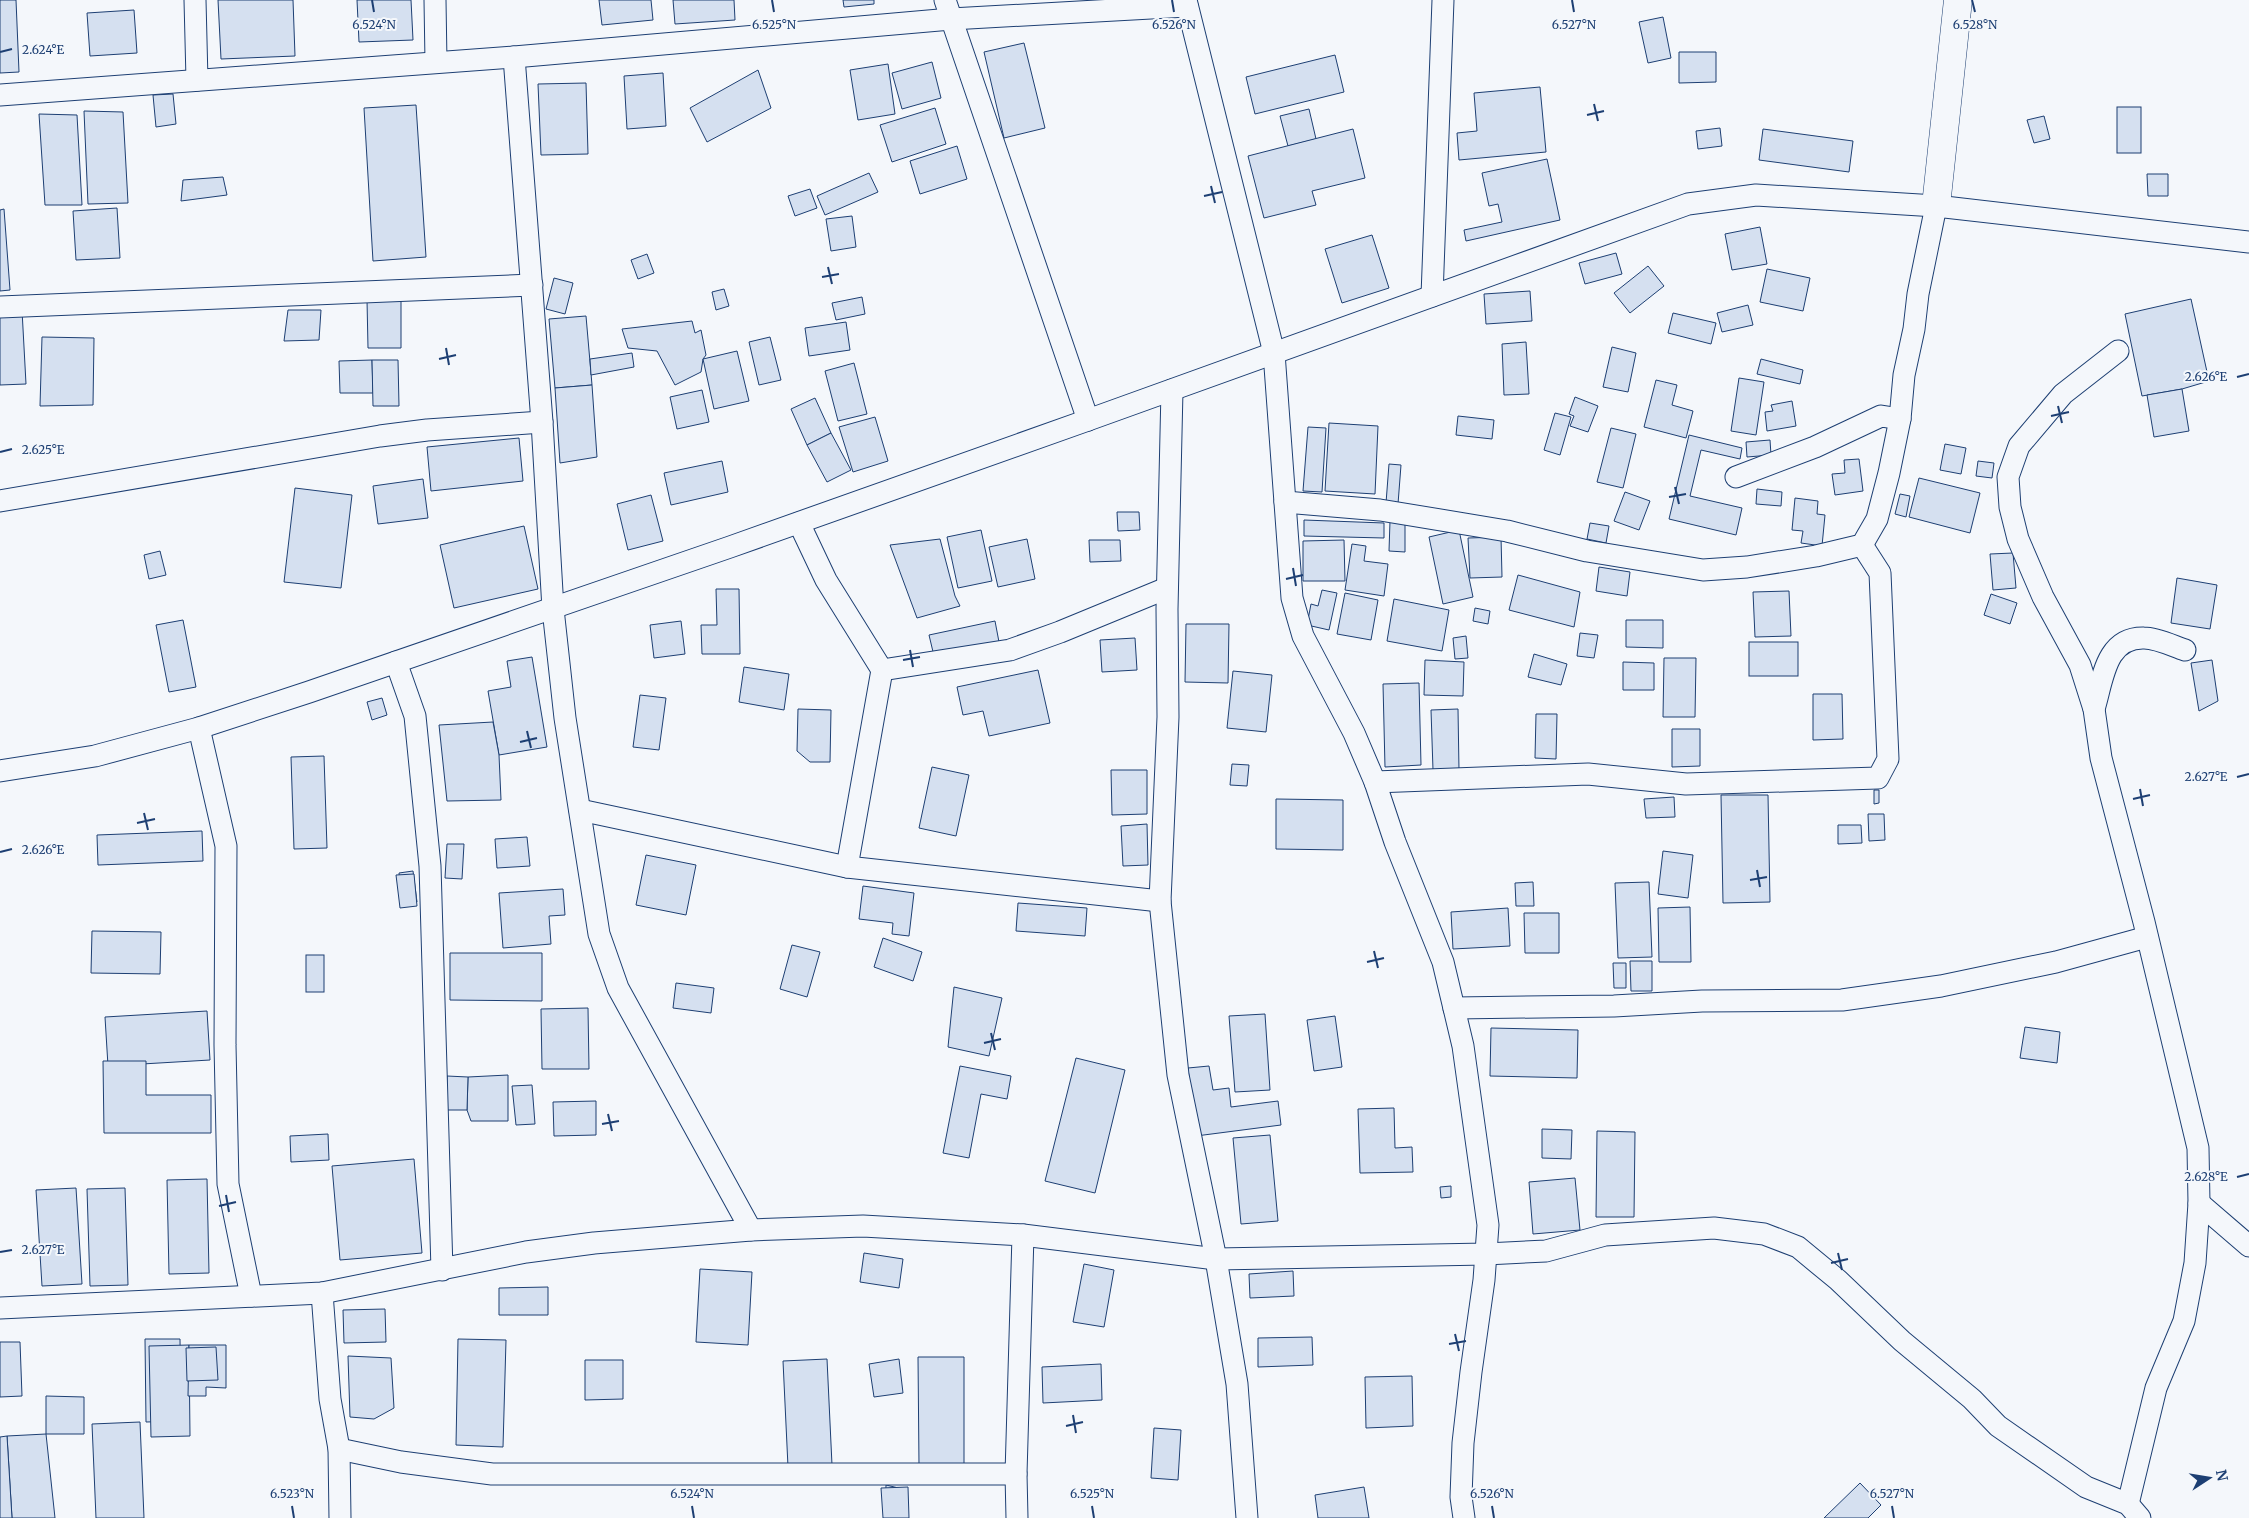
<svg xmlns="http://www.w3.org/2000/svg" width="2249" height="1518" font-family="Merriweather,serif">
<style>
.building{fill:#d5e0f0;stroke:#1d3f73}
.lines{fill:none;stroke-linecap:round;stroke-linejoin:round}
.street-casing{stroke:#1d3f73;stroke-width:23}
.secondary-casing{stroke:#1d3f73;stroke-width:29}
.street{stroke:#f4f7fb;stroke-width:21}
.secondary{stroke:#f4f7fb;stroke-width:28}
.ticks{fill:none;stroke:#1d3f73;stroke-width:2}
.ticks-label{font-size:12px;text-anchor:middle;fill:#1d3f73;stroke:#f4f7fb;stroke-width:4;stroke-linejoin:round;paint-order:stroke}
</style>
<rect width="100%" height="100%" fill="#f4f7fb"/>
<!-- building -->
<g class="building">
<path d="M0,0h16l3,72 -19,1z"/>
<path d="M218,0h75l2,56 -74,3z"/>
<path d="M357,0h54l2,40 -54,2z"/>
<path d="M599,0h52l2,20 -51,5z"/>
<path d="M673,0h61l1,20 -60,4z"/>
<path d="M843,0h31v4l-30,3z"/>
<path d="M134,10l3,43 -47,3 -3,-43z"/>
<path d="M1663,17l8,41 -23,5 -9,-41z"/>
<path d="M1024,43l21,85 -41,10 -20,-86z"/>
<path d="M1679,52h37v30l-37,1z"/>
<path d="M1335,55l9,37 -89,22 -9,-37z"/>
<path d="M932,62l9,36 -39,11 -10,-36z"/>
<path d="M888,64l7,50 -37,6 -8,-50z"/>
<path d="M758,70l13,38 -64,34 -17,-34z"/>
<path d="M663,73l3,53 -39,3 -3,-53z"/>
<path d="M586,83l2,71 -47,1 -3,-71z"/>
<path d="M1540,87l6,65 -87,8 -2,-27 20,-2 -3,-38z"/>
<path d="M173,94l3,30 -20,3 -3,-32z"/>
<path d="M416,105l10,152 -53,4 -9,-153z"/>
<rect x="2117" y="107" width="24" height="46"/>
<path d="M935,108l11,36 -54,18 -12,-37z"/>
<path d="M1309,109l7,30 -28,7 -8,-30z"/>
<path d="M84,111l39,1 5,91 -40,1z"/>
<path d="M39,114l38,1 5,90h-37z"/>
<path d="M2044,116l6,23 -16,4 -7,-23z"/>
<path d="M1720,128l2,18 -24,3 -2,-18z"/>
<path d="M1353,129l12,49 -53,13 4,14 -52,13 -16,-62z"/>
<path d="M1763,129l90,12 -4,31 -90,-12z"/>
<path d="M957,146l10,33 -47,15 -10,-33z"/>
<path d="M1547,159l13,61 -94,21 -2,-11 38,-8 -4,-18 -9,2 -7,-33z"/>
<path d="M869,173l9,19 -53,23 -8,-19z"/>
<path d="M2147,174h21v22h-20z"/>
<path d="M223,177l4,18 -46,6 2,-21z"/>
<path d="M810,189l7,19 -22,8 -7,-20z"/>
<path d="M117,208l3,50 -44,2 -3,-49z"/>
<path d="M4,209l6,81 -10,1v-81z"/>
<path d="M852,216l4,31 -25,4 -5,-32z"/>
<path d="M1760,227l7,37 -35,6 -7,-36z"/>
<path d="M1372,235l17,53 -47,15 -17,-54z"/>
<path d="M1616,253l6,21 -37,10 -6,-21z"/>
<path d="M647,254l7,19 -16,6 -7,-19z"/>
<path d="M1648,266l16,20 -34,27 -16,-20z"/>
<path d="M1767,269l43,9 -7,33 -43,-9z"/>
<path d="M554,278l19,5 -8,31 -19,-5z"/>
<path d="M724,289l5,17 -13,4 -4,-18z"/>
<path d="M1530,291l2,30 -46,3 -2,-30z"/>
<path d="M862,297l3,17 -29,6 -4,-17z"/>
<path d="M2191,299l18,82 -27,8 -40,7 -17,-82z"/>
<path d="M367,300h34v48h-33z"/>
<path d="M1748,305l5,20 -31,7 -5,-19z"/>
<path d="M0,310h22l4,74 -26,1z"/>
<path d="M288,310h33l-2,30 -35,1z"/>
<path d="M1673,313l43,10 -5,21 -43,-11z"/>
<path d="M586,316l6,69 -37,3 -6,-69z"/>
<path d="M692,321l3,12 6,-3 5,25 -3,4 -2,13 -26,13 -18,-34 -29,-3 -6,-19z"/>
<path d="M846,322l4,28 -41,6 -4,-28z"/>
<path d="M42,337l52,1 -1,67 -53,1z"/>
<path d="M770,337l11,43 -22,5 -10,-43z"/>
<path d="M1526,342l3,52 -25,1 -2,-51z"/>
<path d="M1612,347l24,6 -8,39 -25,-5z"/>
<path d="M737,351l12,50 -35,8 -11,-50z"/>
<path d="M632,353l2,14 -43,8 -1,-16z"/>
<path d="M1761,359l42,11 -3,14 -43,-10z"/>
<path d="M372,360l1,33h-33l-1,-32z"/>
<path d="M372,360h26l1,46h-26z"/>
<path d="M854,363l13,51 -29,7 -13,-50z"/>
<path d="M1739,378l25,4 -8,53 -25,-4z"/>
<path d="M1656,380l21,5 -5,20 21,6 -7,27 -42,-11z"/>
<path d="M592,385l5,72 -37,6 -5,-75z"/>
<path d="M2182,389l7,42 -35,6 -7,-42z"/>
<path d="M702,390l7,32 -32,7 -7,-32z"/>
<path d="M1575,397l23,9 -10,26 -18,-6 4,-10 -5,-2z"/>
<path d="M815,398l16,35 -24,12 -16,-36z"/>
<path d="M1792,401l4,25 -29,5 -2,-19 8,-1 -2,-6z"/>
<path d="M1555,413l16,4 -11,38 -16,-5z"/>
<path d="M1458,416l36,4 -2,19 -36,-4z"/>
<path d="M875,417l13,44 -35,11 -14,-45z"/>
<path d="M1329,423l49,3 -3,68 -50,-3z"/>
<path d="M1308,427l18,1 -4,64 -19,-1z"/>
<path d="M1611,428l25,6 -13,54 -26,-6z"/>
<path d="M831,433l20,37 -24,12 -20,-37z"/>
<path d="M1689,435l53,13 -2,11 -39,-9 -11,46 52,12 -6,27 -67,-16z"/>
<path d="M519,438l4,43 -92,10 -4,-44z"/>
<path d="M1770,440l1,15 -24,2 -1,-15z"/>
<path d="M1945,444l21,4 -5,26 -21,-4z"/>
<path d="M1859,459l4,32 -28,4 -3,-21 13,-1 -1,-13z"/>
<path d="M722,461l6,31 -57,13 -7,-32z"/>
<path d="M1978,461l16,2 -2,15 -16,-2z"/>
<path d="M1389,464l12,1 -3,39 -12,-1z"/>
<path d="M1919,478l61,15 -10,40 -61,-16z"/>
<path d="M423,479l5,39 -50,6 -5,-38z"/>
<path d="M295,488l57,7 -11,93 -57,-6z"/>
<path d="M1757,489l25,3 -1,14 -25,-2z"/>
<path d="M1625,492l25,9 -11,29 -25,-9z"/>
<path d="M1900,494l10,2 -4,21 -11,-3z"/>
<path d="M651,495l12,46 -35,9 -11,-46z"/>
<path d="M1795,498l23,3 -1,13 8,1 -3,31 -21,-3 2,-12 -11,-1z"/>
<path d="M1117,512h22l1,18 -22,1z"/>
<path d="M1304,520l80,3v15l-80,-2z"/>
<path d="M1390,521h15v31l-16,-1z"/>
<path d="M1590,523l19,3 -3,17 -19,-4z"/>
<path d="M524,526l14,63 -84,19 -14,-63z"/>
<path d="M981,530l11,51 -34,7 -11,-51z"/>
<path d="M1459,530l14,67 -30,7 -14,-67z"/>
<path d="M1501,537l1,40 -32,1 -2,-40z"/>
<path d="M940,539l15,57 5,10 -43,12 -27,-73z"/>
<path d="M1027,539l8,40 -37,8 -9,-40z"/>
<path d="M1089,540h31l1,21 -31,1z"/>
<path d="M1344,540l1,41h-42v-40z"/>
<path d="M1352,544l14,2 -2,15 24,3 -4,32 -39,-6z"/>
<path d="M160,551l6,24 -17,4 -5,-24z"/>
<path d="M2013,553l3,35 -23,2 -3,-36z"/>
<path d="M1599,567l31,5 -3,24 -31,-5z"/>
<path d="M1518,575l62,17 -6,35 -65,-17z"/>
<path d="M2177,578l40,7 -7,44 -39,-6z"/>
<path d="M716,589h23l1,65h-38l-1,-29h16z"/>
<path d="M1322,590l15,3 -8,37 -22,-5 4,-21 7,2z"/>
<path d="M1789,591l2,45 -36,1 -2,-45z"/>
<path d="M1345,593l33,7 -7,40 -34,-6z"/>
<path d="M1991,594l26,9 -7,21 -26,-9z"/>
<path d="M1394,599l55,11 -7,41 -55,-10z"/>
<path d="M1475,608l15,3 -2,13 -15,-3z"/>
<path d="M183,620l13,67 -27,5 -13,-67z"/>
<path d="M1626,620h37v28l-37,-1z"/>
<path d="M681,621l4,33 -31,4 -4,-33z"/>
<path d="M995,621l4,21 -65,14 -5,-21z"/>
<path d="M1186,624h43l-1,59 -43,-1z"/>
<path d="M1580,633l18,2 -4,23 -17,-2z"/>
<path d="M1466,636l2,22 -13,1 -2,-21z"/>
<path d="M1135,638l2,32 -35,2 -2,-32z"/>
<rect x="1749" y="642" width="49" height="34"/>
<path d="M1534,654l33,10 -6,21 -33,-8z"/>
<path d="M532,657l15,90 -48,8 -11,-64 23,-4 -4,-26z"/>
<path d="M1664,658h32l-1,59h-32z"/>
<path d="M1425,660l39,2 -1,34 -39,-1z"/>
<path d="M2212,660l6,41 -19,10 -8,-48z"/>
<path d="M1623,662l31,1v27h-31z"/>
<path d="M744,667l45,7 -5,36 -45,-8z"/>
<path d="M1038,670l12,53 -61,13 -6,-25 -20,4 -6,-28z"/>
<path d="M1233,671l39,4 -6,57 -39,-4z"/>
<path d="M1419,683l2,82 -36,2 -2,-83z"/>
<path d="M1813,694h29l1,45 -30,1z"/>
<path d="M640,695l26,3 -7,52 -26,-3z"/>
<path d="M382,698l5,17 -15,5 -5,-18z"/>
<path d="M798,709l33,1 -1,52h-20l-13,-11z"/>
<path d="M1458,709l1,61h-26l-2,-60z"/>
<path d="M1536,714h21l-1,45 -21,-1z"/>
<path d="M493,722l6,33 2,45 -54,1 -8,-76z"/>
<path d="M1672,729h28v37l-28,1z"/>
<path d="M324,756l3,92 -33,1 -3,-92z"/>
<path d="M1232,764l17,1 -2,21 -17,-1z"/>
<path d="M932,767l37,8 -13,61 -37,-8z"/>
<path d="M1111,770h36v44l-35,1z"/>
<path d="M1874,790h5v13l-5,1z"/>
<path d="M1721,795h47l2,107 -47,1z"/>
<path d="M1674,797l1,20 -29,1 -2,-19z"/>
<path d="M1276,799l67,1v50l-67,-1z"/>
<path d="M1868,814h16l1,26 -16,1z"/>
<path d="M1147,824l1,41 -25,1 -2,-40z"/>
<path d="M1838,825h23l1,18 -24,1z"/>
<path d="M202,831l1,30 -105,4 -1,-30z"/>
<path d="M527,837l3,29 -33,2 -2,-29z"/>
<path d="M447,844h17l-2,35 -17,-1z"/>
<path d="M1663,851l30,4 -5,43 -30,-4z"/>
<path d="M646,855l50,10 -10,50 -50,-10z"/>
<path d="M413,871l4,31 -15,1 -3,-30z"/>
<path d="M414,874l3,32 -17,2 -4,-33z"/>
<path d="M1533,882l1,24h-18l-1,-23z"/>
<path d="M1649,882l3,75 -34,1 -3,-75z"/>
<path d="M863,886l51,7 -5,43 -17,-2 1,-11 -34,-4z"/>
<path d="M563,889l2,26 -16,1 2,28 -48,4 -4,-55z"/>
<path d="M1018,903l69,5 -2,28 -69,-5z"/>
<path d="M1690,907l1,55h-32l-1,-54z"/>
<path d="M1508,908l2,38 -57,3 -2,-37z"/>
<path d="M1524,913h35v40h-34z"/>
<path d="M92,931l69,1 -1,42 -69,-1z"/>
<path d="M883,938l39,14 -9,29 -39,-14z"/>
<path d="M792,945l28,7 -13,45 -27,-8z"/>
<path d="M450,953h92v48l-92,-1z"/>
<rect x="306" y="955" width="18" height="37"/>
<path d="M1630,961h22v30h-21z"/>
<path d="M1613,963h13v25h-12z"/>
<path d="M676,983l38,5 -3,25 -38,-5z"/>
<path d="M954,987l48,11 -13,58 -41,-9z"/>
<path d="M588,1008l1,61h-47l-1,-60z"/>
<path d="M207,1011l3,49 -102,6 -3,-49z"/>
<path d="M1265,1014l5,76 -35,2 -6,-76z"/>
<path d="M1335,1016l7,51 -28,4 -7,-51z"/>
<path d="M2025,1027l35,5 -3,31 -37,-5z"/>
<path d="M1491,1028l87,2 -1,48 -87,-2z"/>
<path d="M1076,1058l49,12 -30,123 -50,-12z"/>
<path d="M103,1061h43v34h65v38h-107z"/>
<path d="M960,1066l51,10 -4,23 -26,-5 -12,64 -26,-5z"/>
<path d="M1209,1066l4,24 16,-2 2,19 47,-6 3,24 -85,11 -8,-68z"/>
<path d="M508,1075v46h-37l-4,-11 1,-33z"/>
<path d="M447,1076l21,1 -1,33h-21z"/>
<path d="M532,1085l3,39 -19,1 -4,-39z"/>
<path d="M596,1101v34l-42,1 -1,-34z"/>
<path d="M1394,1108l1,40 17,-1 1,25 -53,1 -2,-64z"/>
<path d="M1542,1129l30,1 -1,29 -29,-1z"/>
<path d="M1597,1131l38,1 -1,85h-38z"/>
<path d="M328,1134l1,26 -38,2 -1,-26z"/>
<path d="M1270,1135l8,86 -37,3 -8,-86z"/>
<path d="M414,1159l8,94 -82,7 -8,-94z"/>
<path d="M1575,1178l5,52 -47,4 -4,-52z"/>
<path d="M207,1179l2,94 -40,1 -2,-94z"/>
<path d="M1451,1186v11l-10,1 -1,-11z"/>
<path d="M76,1188l6,96 -40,2 -6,-96z"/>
<path d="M125,1188l3,97 -38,1 -3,-97z"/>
<path d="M864,1253l39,6 -4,29 -39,-6z"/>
<path d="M1084,1264l30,6 -10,57 -31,-5z"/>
<path d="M700,1269l52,3 -4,73 -52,-3z"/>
<path d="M1293,1271l1,25 -44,2 -1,-24z"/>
<path d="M548,1287v28h-49v-27z"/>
<path d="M385,1309l1,33 -42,1 -1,-33z"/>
<path d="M1312,1337l1,28 -55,2v-29z"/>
<path d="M145,1339h35l1,82 -35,1z"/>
<path d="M458,1339l48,1 -3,107 -47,-2z"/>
<path d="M0,1342h20l2,54 -22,1z"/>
<path d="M189,1345l1,91 -39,1 -2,-91z"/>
<path d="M189,1345h37v43l-20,-1v9h-18z"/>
<path d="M216,1347l2,33 -31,1 -1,-33z"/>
<path d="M348,1356l43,2 3,50 -20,11 -24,-2z"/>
<path d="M918,1357h46v109h-45z"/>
<path d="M827,1359l5,106 -44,2 -5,-106z"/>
<path d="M899,1359l4,34 -29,4 -5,-33z"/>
<path d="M585,1360h38v39l-38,1z"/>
<path d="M1101,1364l1,36 -59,3 -1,-36z"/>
<path d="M1412,1376l1,50 -47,2 -1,-51z"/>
<path d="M46,1396l38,1v37h-38z"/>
<path d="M140,1422l4,96h-48l-4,-94z"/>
<path d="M1154,1428l27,2 -3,50 -27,-2z"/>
<path d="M46,1434l9,84h-43l-5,-82z"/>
<path d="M7,1436l5,82h-12v-81z"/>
<path d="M1860,1483l21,22 -13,13h-44z"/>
<path d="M886,1485l21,5v28h-22z"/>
<path d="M908,1487l1,31h-26l-2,-30z"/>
<path d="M1364,1487l5,31h-51l-3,-23z"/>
</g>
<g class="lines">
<defs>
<g id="street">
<path d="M195,0l2,80"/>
<path d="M435,0l1,62"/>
<path d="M945,0l143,420"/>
<path d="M1186,0l88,353 18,245 11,38 51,97 21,49 20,60 48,120 20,84 25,179 -4,55 -13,92 -8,71 -2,54 3,21"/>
<path d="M514,57l28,365 11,187 12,109 34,216 19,54 133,242"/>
<path d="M0,95l514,-38 437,-38 236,-13"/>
<path d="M1432,296l11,-296"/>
<path d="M0,307l532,-22"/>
<path d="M2118,351l-55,43 -44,52 -11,31 2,30 8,32 25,58 37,68 14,44 7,49 43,164 54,226 1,55 -4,60 -11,58 -28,67 -28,116"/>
<path d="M1172,390l-5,219 1,108 -8,184 18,174 38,184 21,125 10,134"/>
<path d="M1736,477l79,-30 66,-31 19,3"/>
<path d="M0,501l380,-65 47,-6 115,-8"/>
<path d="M1285,502l95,8 127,21 80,20 116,19 44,-3 69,-11 46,-11 15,-26 12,-46 11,-54 4,-44 10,-46 4,-35 18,-88"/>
<path d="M799,523l27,57 56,90 128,-20 50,-18 107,-44"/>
<path d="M396,662l19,54 15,150 12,404"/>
<path d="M882,670l-35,197 313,34"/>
<path d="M2094,709c9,-29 11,-72 50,-71 13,0 29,8 41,12"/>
<path d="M199,728l27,118 -1,199 3,139 23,112"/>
<path d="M0,771l95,-15 104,-28 110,-36 421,-145 358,-127 600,-216 68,-9 180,11 313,36"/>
<path d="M1375,782l213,-8 98,10 192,-6 10,-19 -8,-186 -18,-28"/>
<path d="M580,810l267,57"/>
<path d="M1454,1008l160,-2 88,-5 140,-1 99,-14 115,-24 91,-25"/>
<path d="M2199,1203l50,43"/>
<path d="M1023,1235l193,24 270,-5 60,-3 59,-16 109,-7 50,6 34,13 40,33 64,61 70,58 26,27 88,61 42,17 12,14"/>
<path d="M322,1293l8,106 9,50 1,69"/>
<path d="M0,1308l322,-15 204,-41 68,-9 157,-13 112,-4 160,9 -7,239 1,44"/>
<path d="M339,1449l62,13 91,12h524"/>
</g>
<path id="secondary" d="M1936,206l22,-206"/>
</defs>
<!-- street casing -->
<use href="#street" class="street-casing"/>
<!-- secondary casing -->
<use href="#secondary" class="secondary-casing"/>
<!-- street -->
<use href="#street" class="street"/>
<!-- secondary -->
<use href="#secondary" class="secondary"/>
</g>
<!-- ticks -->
<path class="ticks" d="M372,0l2,12M772,0l2,12M1172,0l2,12M1572,0l2,12M1972,0l3,12M0,52l12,-3M1594,104l4,17M1587,115l17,-4M1211,186l4,17M1204,196l18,-4M828,267l4,17M822,277l17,-3M446,348l3,17M439,359l17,-4M2237,377l12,-3M2058,406l4,17M2051,416l18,-4M0,452l12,-3M1675,487l4,17M1669,497l17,-3M1293,568l3,18M1286,579l17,-4M910,650l3,17M903,660l17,-3M527,731l4,17M520,742l17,-4M2237,777l12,-3M2140,789l3,17M2133,799l17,-4M144,813l4,17M137,823l18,-4M0,852l12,-3M1757,870l3,17M1750,880l17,-3M1374,951l4,17M1367,962l17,-4M991,1033l4,17M984,1043l17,-4M608,1114l4,17M602,1124l17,-3M2237,1177l12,-3M226,1195l3,17M219,1206l17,-4M0,1252l12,-2M1838,1253l4,17M1831,1263l17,-4M1455,1334l4,17M1449,1344l17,-3M1073,1415l3,18M1066,1426l17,-4M292,1506l2,12M692,1506l2,12M1092,1506l2,12M1492,1506l2,12M1892,1506l2,12"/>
<g class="ticks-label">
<text x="374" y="29">6.524°N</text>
<text x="774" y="29">6.525°N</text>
<text x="1174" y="29">6.526°N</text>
<text x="1574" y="29">6.527°N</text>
<text x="1975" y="29">6.528°N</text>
<text x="43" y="54">2.624°E</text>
<text x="2206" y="381">2.626°E</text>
<text x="43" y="454">2.625°E</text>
<text x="2206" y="781">2.627°E</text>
<text x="43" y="854">2.626°E</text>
<text x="2206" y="1181">2.628°E</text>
<text x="43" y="1254">2.627°E</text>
<text x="292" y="1498">6.523°N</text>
<text x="692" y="1498">6.524°N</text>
<text x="1092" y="1498">6.525°N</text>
<text x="1492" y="1498">6.526°N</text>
<text x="1892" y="1498">6.527°N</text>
</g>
<!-- north arrow -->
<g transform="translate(2209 1478) rotate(78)" stroke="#f4f7fb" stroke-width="4" paint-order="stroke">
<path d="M0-4L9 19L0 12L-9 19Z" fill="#1d3f73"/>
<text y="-8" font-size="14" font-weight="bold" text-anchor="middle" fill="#1d3f73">N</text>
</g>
</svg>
